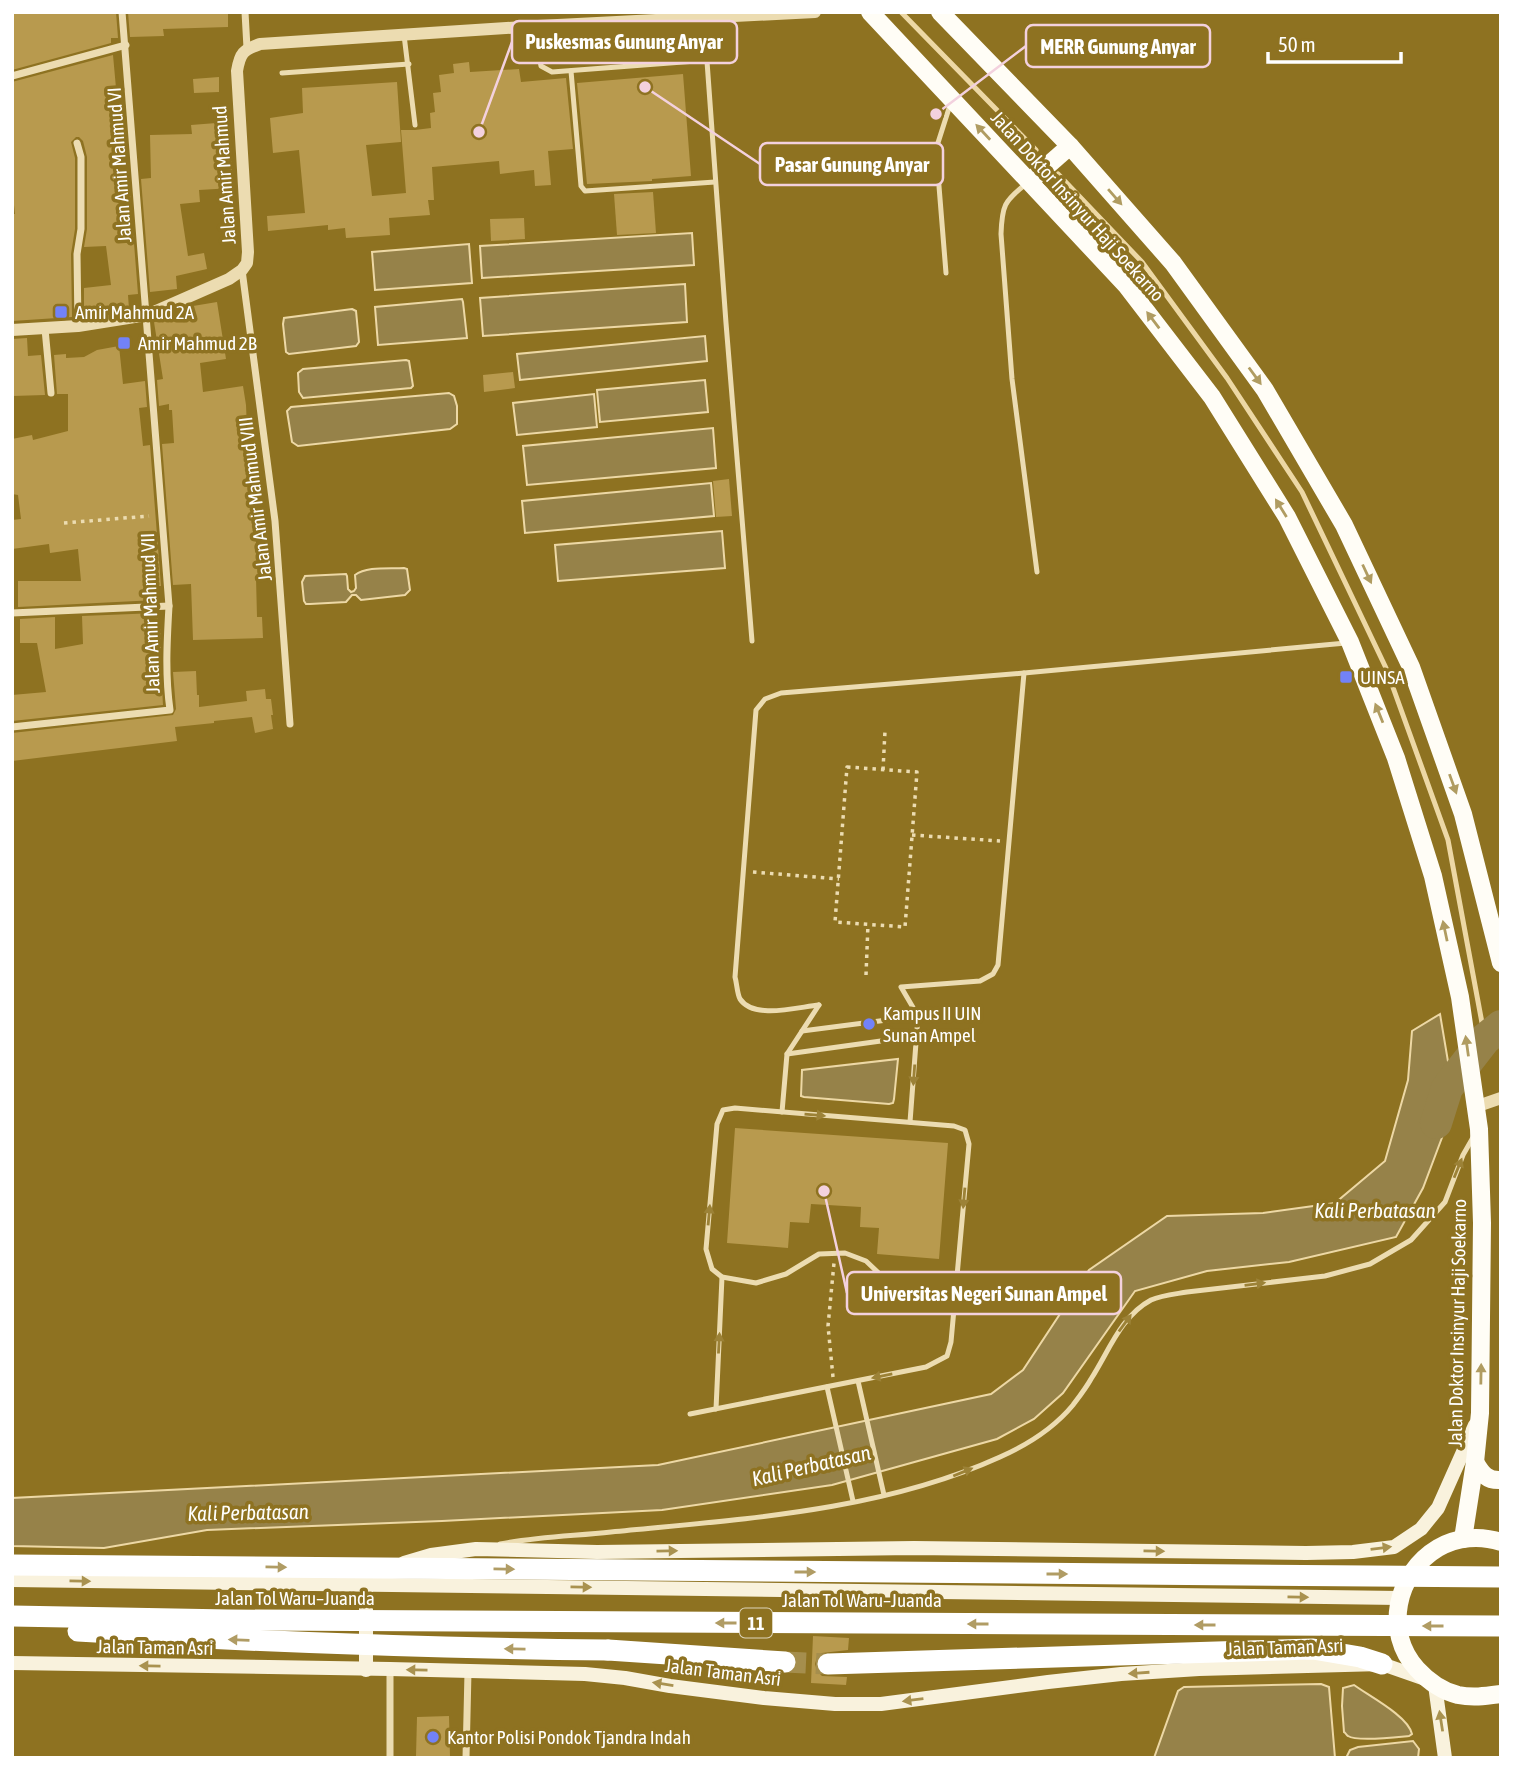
<svg xmlns="http://www.w3.org/2000/svg" width="1513" height="1770" font-family="'Asap Condensed',sans-serif">
<style>
.water{fill:#968249;stroke:#edd8a5;stroke-width:2}
.lines{fill:none;stroke-linecap:round;stroke-linejoin:round}
.stream{stroke:#edd8a5;stroke-width:5}
.river{stroke:#968249;stroke-width:32}
.building{fill:#b89a4e}
.motorway-tunnel{stroke:#a58e4d;stroke-width:21;stroke-dasharray:21 10;stroke-linecap:butt}
.path{stroke:#ecdcb1;stroke-width:3.5;stroke-dasharray:3.5 5;stroke-linecap:butt}
.service{stroke:#ecdcb1;stroke-width:5}
.minor{stroke:#ecdcb1;stroke-width:7}
.tertiary{stroke:#ecdcb1;stroke-width:12}
.secondary{stroke:#f9f2dd;stroke-width:14}
.primary{stroke:#fffdf6;stroke-width:18}
.motorway{stroke:#fff;stroke-width:21}
.motorway-bridge{stroke:#fff;stroke-width:21}
.oneway{fill:#b09c61}
.oneway2{fill:#9c8237}
.oneway3{fill:#a99250}
.oneway4{fill:#b09c64}
.poi-dot{fill:#7282f8;stroke:#8e7221;stroke-width:2.5}
.labels{text-anchor:middle;dominant-baseline:central;stroke-width:7;stroke-linejoin:round;paint-order:stroke}
.shield{fill:#8e7221;stroke:#ddd5bc;stroke-width:2}
.shield-label{font-size:18px;font-weight:bold;fill:#fff}
.street-label{font-size:19px;fill:#fff;stroke:#8e7221}
.poi-label{font-size:19px;fill:#fff;stroke:#8e7221;text-anchor:start}
.water-label{font-size:21px;font-style:italic;fill:#fefefc;stroke:#8e7221}
.leader{fill:none;stroke:#f3d1de;stroke-width:2.5}
.callout-dot{fill:#f3d1de;stroke:#8e7221;stroke-width:2.5}
.callout{fill:#8e7221;stroke:#f3d1de;stroke-width:2.5}
.callout-label{font-size:21px;text-anchor:middle;font-weight:bold;fill:#fff}
</style>
<rect width="100%" height="100%" fill="#8e7221"/>
<!-- water -->
<g class="water">
<path d="M692,233l2,32 -212,13 -2,-32z"/>
<path d="M469,244l3,39 -97,7 -3,-38z"/>
<path d="M685,284l2,38 -204,14 -3,-38z"/>
<path d="M462,299l1,3 4,36 -89,7 -3,-38z"/>
<path d="M352,309l4,2 3,31 -3,4 -67,8 -3,-2 -3,-28 1,-6z"/>
<path d="M705,336l2,25 -187,19 -3,-26z"/>
<path d="M406,360l3,1 4,25 -2,2 -108,10 -4,-6 -1,-19 5,-4z"/>
<path d="M705,380l3,32 -108,10 -3,-32z"/>
<path d="M449,393l5,3 3,10v18l-7,5 -152,17 -6,-4 -5,-31 4,-4z"/>
<path d="M594,394l3,33 -80,8 -4,-32z"/>
<path d="M713,428l3,40 -189,17 -4,-39z"/>
<path d="M711,483l3,33 -189,17 -3,-32z"/>
<path d="M722,531l3,37 -167,13 -3,-36z"/>
<path d="M404,568l3,1 3,21 -5,5 -44,5 -5,-5h-4l-6,7 -36,2h-4l-2,-3 -2,-19 3,-6 41,-2 1,2 1,13 3,3 3,-1 2,-3 -1,-13c12,-9 34,-6 49,-7z"/>
<path d="M1440,1014l15,89 -32,85 -27,49 -107,25 -82,9 -72,20 -72,102 -29,26 -37,20 -165,46 -170,25 -220,11 -235,9 -103,18 -92,-2v-48l646,-33 333,-71 32,-24 66,-100 78,-54 96,-3 72,-10 50,-42 23,-81 4,-49z"/>
<path d="M898,1059l-4,40 -1,4 -4,1 -85,-7 -3,-1 1,-26z"/>
<path d="M1321,1684l8,3 6,71h-181l24,-67 6,-4z"/>
<path d="M1354,1685c15,11 54,31 58,49l-3,2c-11,1 -52,6 -61,0 -2,-1 -2,-3 -4,-4l-2,-26 1,-18z"/>
<path d="M1413,1741l6,8 -1,9h-72l4,-8 8,-3z"/>
</g>
<g class="lines">
<!-- stream -->
<g class="stream">
<path d="M901,12l135,138"/>
<path d="M1058,174l84,88 85,116 75,114 84,176 62,172 37,199"/>
</g>
<!-- river -->
<path class="river" d="M1436,1123l11,-35 38,-49 16,-13"/>
</g>
<!-- building -->
<g class="building">
<path d="M12,12h104l2,26h-7v5l-99,27z"/>
<path d="M128,12h100v15l-65,2 1,7 -34,1z"/>
<path d="M113,55l8,88 -6,1 3,36h11l9,114 -10,1 1,14 -45,7v-28l27,-3 -5,-39 -22,1 3,-18v-72l-4,-16 -4,-4h-3l-5,5 4,16v71l-4,25 1,63 -60,4v-107h3l-3,-27v-105z"/>
<path d="M469,62l1,10 49,-3 2,13 45,-4 7,71 -25,2 3,34 -16,1 -1,-16 -34,4 -1,-13 -67,6 2,33h-6l2,15 -41,3 1,17 -44,3 -1,-10 -17,2v-5l-60,6 -1,-15 38,-3 -6,-63 -26,3 -3,-35 33,-5 -1,-25 95,-6 4,60 -35,3 6,51 34,-3 -5,-63h14l16,-2 -1,-15 5,-1 -2,-19 8,-1 -2,-17 15,-2 -1,-9z"/>
<path d="M683,74l8,102 -39,3v2l-65,3 -10,-101z"/>
<path d="M219,77v15l-25,1 -1,-14z"/>
<path d="M229,122l4,66 -34,2 1,12 -20,2 8,52 16,-3 3,16 -31,7 1,13 -27,3 -9,-113 10,-1 -1,-43 42,-1 -1,-9z"/>
<path d="M653,192l3,41 -39,2 -3,-41z"/>
<path d="M524,218l1,21 -34,2 -1,-22z"/>
<path d="M217,302l9,57 -26,4 3,29 40,-6 3,19 1,24 5,35 2,15h-3l3,30 3,-1 1,16h-3l3,54h-2l1,39h5l1,21 -70,2 -2,-56 -18,1 -11,-141 12,-1 -2,-33h-3v-6l-10,2 -2,-26 6,-1 -9,-57 34,-6 -1,-9z"/>
<path d="M27,338l1,18 13,-1 4,40 -33,1v-57z"/>
<path d="M119,346l4,38 22,-3 2,26 -8,1 4,38 7,-1 11,141h-5v14l-138,7v-26h63l-3,-32 -28,4 -1,-9 -37,5v-29l9,-1 -3,-24 -6,-1v-55l20,-4 1,5 35,-9v-37h-11l-3,-39 12,-1v4l18,-1 13,-7z"/>
<path d="M513,372l2,16 -31,4 -1,-17z"/>
<path d="M729,479l3,37 -16,1 -3,-36z"/>
<path d="M157,613l3,17 1,-1v42l2,34 -151,16v-26l34,-3 -9,-49h-17v-24l35,-2v32l28,-5 -1,-28z"/>
<path d="M196,671l1,24h2v12l48,-6 -1,-10 19,-2 1,10h5l2,16h-2l2,14 -18,4 -3,-16 -38,4v2l-39,4 2,14 -165,20v-28l161,-18 3,-6 -3,-37z"/>
<path d="M735,1128l213,15 -9,116 -62,-5 2,-26 -19,-1 1,-20 -50,-3 -2,19 -19,-1 -2,26 -61,-5z"/>
<path d="M813,1636l36,2 -1,12 -26,3 -5,4 -2,7 2,7 5,5 25,1 -1,8 -35,-2z"/>
<path d="M449,1716l1,41 -34,-1 1,-39z"/>
</g>
<g class="lines">
<!-- motorway-tunnel -->
<path class="motorway-tunnel" d="M785,1662l43,2"/>
<!-- path -->
<g class="path">
<path d="M64,523l85,-7"/>
<path d="M847,767l70,5 -12,155 -70,-5z"/>
<path d="M883,770l2,-39"/>
<path d="M912,835l88,6"/>
<path d="M753,872l86,7"/>
<path d="M866,975l2,-51"/>
<path d="M833,1377l-5,-51 6,-63"/>
</g>
<!-- service -->
<g class="service">
<path d="M704,20l22,303 26,318"/>
<path d="M538,26l-1,19 4,21 11,6 144,-11 3,-3 -3,-39"/>
<path d="M404,35l11,90"/>
<path d="M571,71l10,115 4,5 130,-9"/>
<path d="M282,73l127,-9"/>
<path d="M1026,184c-22,17 -24,22 -25,50l11,145 25,193"/>
<path d="M946,273l-10,-124 15,-47"/>
<path d="M819,1005c-21,2 -65,15 -79,-6 -3,-6 -3,-15 -5,-22l21,-267 9,-11 16,-6 243,-20 322,-30"/>
<path d="M802,1031l116,-15"/>
<path d="M787,1054l130,-18"/>
<path d="M782,1112l5,-58 32,-49"/>
<path d="M910,1122l8,-106 -17,-29 79,-6 13,-7 5,-9 26,-292"/>
<path d="M858,1381l26,114"/>
<path d="M827,1387l26,114"/>
<path d="M716,1409l6,-132"/>
<path d="M690,1414l236,-47 21,-11 4,-14 18,-198 -4,-14 -11,-4 -219,-18 -12,2 -6,14 -11,125 6,20 10,8 34,6 30,-9 33,-20 26,-1 21,8 20,19 23,11 46,5"/>
<path d="M500,1544c36,-7 74,-8 111,-12 130,-13 268,-20 389,-75 27,-12 54,-29 73,-52 6,-8 13,-17 18,-26 18,-28 30,-63 60,-79 11,-5 25,-6 36,-8l138,-16 45,-12 41,-24 34,-38 18,-47 12,-21"/>
</g>
<!-- minor -->
<g class="minor">
<path d="M245,12l2,36"/>
<path d="M12,76l114,-31"/>
<path d="M77,143l4,14v72l-4,25 1,72"/>
<path d="M242,270l33,251 15,203"/>
<path d="M45,329l6,64"/>
<path d="M12,613l157,-7"/>
<path d="M12,727l158,-17c-5,-35 -3,-69 -1,-104l-47,-594"/>
<path d="M390,1669v89"/>
<path d="M466,1758l2,-86"/>
</g>
<!-- tertiary -->
<g class="tertiary">
<path d="M12,330l66,-4 69,-11 82,-36 13,-9 5,-7 1,-11 -11,-181c3,-18 6,-21 23,-27l278,-18 277,-14"/>
<path d="M1475,1107l26,-9"/>
</g>
<!-- secondary -->
<g class="secondary">
<path d="M404,1563l27,-8 45,-6 121,3 317,-4 392,5 47,-1 41,-5 27,-18 17,-21 37,-83"/>
<path d="M12,1580l1387,18"/>
<path d="M12,1663l378,6 195,5 40,4 45,8 94,12 71,6h46l167,-22 73,-8 78,-5 183,-5 43,15"/>
<path d="M366,1670v-86l5,-5"/>
<path d="M1435,1685l10,73"/>
</g>
<!-- primary -->
<g class="primary">
<path d="M870,12l256,273 86,112 75,120 63,125 46,116 37,118 27,121 19,132 3,94 -2,190 -5,49 -12,77"/>
<path d="M940,12l130,134 103,117 92,127 79,135 67,142 52,147 38,149"/>
<path d="M1030,181l40,-35"/>
<path d="M1475,1462c7,12 12,19 26,18"/>
<path d="M1501,1542c-21,-7 -44,-5 -63,6 -42,25 -55,84 -21,121 11,12 25,22 41,26 15,3 28,1 43,-1"/>
</g>
<!-- motorway -->
<g class="motorway">
<path d="M608,1650l177,12"/>
<path d="M828,1664l485,-15 47,8 22,7"/>
</g>
<!-- motorway-bridge -->
<g class="motorway-bridge">
<path d="M12,1565l1489,12"/>
<path d="M12,1616l217,4 1272,6"/>
<path d="M78,1631c177,11 353,17 530,19"/>
</g>
</g>
<!-- one-way arrows -->
<defs><path id="oneway-solid" d="M-6-.8H1V-3.2L6.5 0L1 3.2V.8H-6Z" transform="scale(1.75)"/></defs>
<g class="oneway">
<use href="#oneway-solid" transform="translate(983 132) rotate(-133)"/>
<use href="#oneway-solid" transform="translate(1115 197) rotate(49)"/>
<use href="#oneway-solid" transform="translate(1153 320) rotate(-127)"/>
<use href="#oneway-solid" transform="translate(1255 376) rotate(54)"/>
<use href="#oneway-solid" transform="translate(1281 508) rotate(-122)"/>
<use href="#oneway-solid" transform="translate(1367 574) rotate(65)"/>
<use href="#oneway-solid" transform="translate(1379 713) rotate(-112)"/>
<use href="#oneway-solid" transform="translate(1453 784) rotate(70)"/>
<use href="#oneway-solid" transform="translate(1445 931) rotate(-102)"/>
<use href="#oneway-solid" transform="translate(1467 1046) rotate(-98)"/>
<use href="#oneway-solid" transform="translate(1481 1374) rotate(-89)"/>
</g>
<g class="oneway2">
<use href="#oneway-solid" transform="translate(914 1075) rotate(94)"/>
<use href="#oneway-solid" transform="translate(815 1115) rotate(5)"/>
<use href="#oneway-solid" transform="translate(1458 1168) rotate(-68)"/>
<use href="#oneway-solid" transform="translate(964 1198) rotate(95)"/>
<use href="#oneway-solid" transform="translate(709 1215) rotate(-85)"/>
<use href="#oneway-solid" transform="translate(1255 1284) rotate(-7)"/>
<use href="#oneway-solid" transform="translate(1125 1323) rotate(-54)"/>
<use href="#oneway-solid" transform="translate(719 1343) rotate(-87)"/>
<use href="#oneway-solid" transform="translate(882 1376) rotate(169)"/>
<use href="#oneway-solid" transform="translate(963 1472) rotate(-22)"/>
</g>
<g class="oneway3">
<use href="#oneway-solid" transform="translate(1381 1548) rotate(-7)"/>
<use href="#oneway-solid" transform="translate(667 1551) rotate(-1)"/>
<use href="#oneway-solid" transform="translate(1154 1551) rotate(1)"/>
<use href="#oneway-solid" transform="translate(80 1581) rotate(1)"/>
<use href="#oneway-solid" transform="translate(581 1587) rotate(1)"/>
<use href="#oneway-solid" transform="translate(1298 1597) rotate(1)"/>
<use href="#oneway-solid" transform="translate(150 1666) rotate(-179)"/>
<use href="#oneway-solid" transform="translate(417 1670) rotate(-179)"/>
<use href="#oneway-solid" transform="translate(1139 1673) rotate(176)"/>
<use href="#oneway-solid" transform="translate(663 1684) rotate(-171)"/>
<use href="#oneway-solid" transform="translate(913 1700) rotate(173)"/>
<use href="#oneway-solid" transform="translate(1441 1721) rotate(-99)"/>
</g>
<g class="oneway4">
<use href="#oneway-solid" transform="translate(276 1567) rotate(1)"/>
<use href="#oneway-solid" transform="translate(504 1569) rotate(1)"/>
<use href="#oneway-solid" transform="translate(805 1572)"/>
<use href="#oneway-solid" transform="translate(1057 1574)"/>
<use href="#oneway-solid" transform="translate(726 1623) rotate(-180)"/>
<use href="#oneway-solid" transform="translate(978 1624) rotate(-180)"/>
<use href="#oneway-solid" transform="translate(1205 1625) rotate(-180)"/>
<use href="#oneway-solid" transform="translate(1433 1626) rotate(-180)"/>
<use href="#oneway-solid" transform="translate(239 1640) rotate(-178)"/>
<use href="#oneway-solid" transform="translate(515 1649) rotate(-179)"/>
</g>
<!-- markers -->
<g class="poi-dot">
<rect x="54" y="305" width="14" height="14" rx="3.5"/>
<rect x="117" y="336" width="14" height="14" rx="3.5"/>
<rect x="1339" y="670" width="14" height="14" rx="3.5"/>
<circle cx="869" cy="1024" r="7"/>
<circle cx="433" cy="1737" r="7"/>
</g>
<g class="labels">
<!-- shield labels -->
<rect class="shield" x="740" y="1608.5" width="32" height="29" rx="5"/>
<g class="shield-label">
<text x="756" y="1623">11</text>
</g>
<!-- street labels -->
<g class="street-label">
<text transform="translate(119 165) rotate(-94)">Jalan Amir Mahmud VI</text>
<text transform="translate(224 175) rotate(-94)">Jalan Amir Mahmud</text>
<text transform="translate(1078 206) rotate(48)">Jalan Doktor Insinyur Haji Soekarno</text>
<text transform="translate(255 499) rotate(-97)">Jalan Amir Mahmud VIII</text>
<text transform="translate(150 613) rotate(-92)">Jalan Amir Mahmud VII</text>
<text transform="translate(1457 1323) rotate(-89)">Jalan Doktor Insinyur Haji Soekarno</text>
<text x="295" y="1598">Jalan Tol Waru–Juanda</text>
<text x="862" y="1600">Jalan Tol Waru–Juanda</text>
<text transform="translate(155 1647) rotate(1)">Jalan Taman Asri</text>
<text transform="translate(1285 1647) rotate(-2)">Jalan Taman Asri</text>
<text transform="translate(723 1672) rotate(7)">Jalan Taman Asri</text>
</g>
<!-- poi labels -->
<g class="poi-label">
<text x="75" y="312">Amir Mahmud 2A</text>
<text x="138" y="343">Amir Mahmud 2B</text>
<text x="1360" y="677">UINSA</text>
<text x="883" y="1013">Kampus II UIN<tspan x="883" dy="22">Sunan Ampel</tspan></text>
<text x="447" y="1737">Kantor Polisi Pondok Tjandra Indah</text>
</g>
<!-- water labels -->
<g class="water-label">
<text x="1375" y="1210">Kali Perbatasan</text>
<text transform="translate(811 1465) rotate(-13)">Kali Perbatasan</text>
<text transform="translate(248 1512) rotate(-1)">Kali Perbatasan</text>
</g>
</g>
<!-- callouts -->
<path class="leader" d="M479 132L512 42M936 114L1026 46M645 87L760 164M824 1191L847 1293"/>
<g class="callout-dot">
<circle cx="479" cy="132" r="7"/>
<circle cx="936" cy="114" r="7"/>
<circle cx="645" cy="87" r="7"/>
<circle cx="824" cy="1191" r="7"/>
</g>
<g class="callout">
<rect x="512" y="21" width="225" height="42" rx="7"/>
<rect x="1026" y="25" width="184" height="42" rx="7"/>
<rect x="760" y="143" width="183" height="42" rx="7"/>
<rect x="847" y="1272" width="274" height="42" rx="7"/>
</g>
<g class="callout-label">
<text x="624" y="49">Puskesmas Gunung Anyar</text>
<text x="1118" y="54">MERR Gunung Anyar</text>
<text x="852" y="172">Pasar Gunung Anyar</text>
<text x="984" y="1301">Universitas Negeri Sunan Ampel</text>
</g>
<!-- border -->
<rect width="1513" height="1770" fill="none" stroke="#ffffff" stroke-width="28"/>
<!-- scale -->
<path d="M1268 52v10h133v-10" fill="none" stroke="#ffffff" stroke-width="3.5"/>
<text x="1278" y="52" font-size="21" fill="#ffffff" stroke="#8e7221" stroke-width="5" paint-order="stroke">50 m</text>
</svg>
